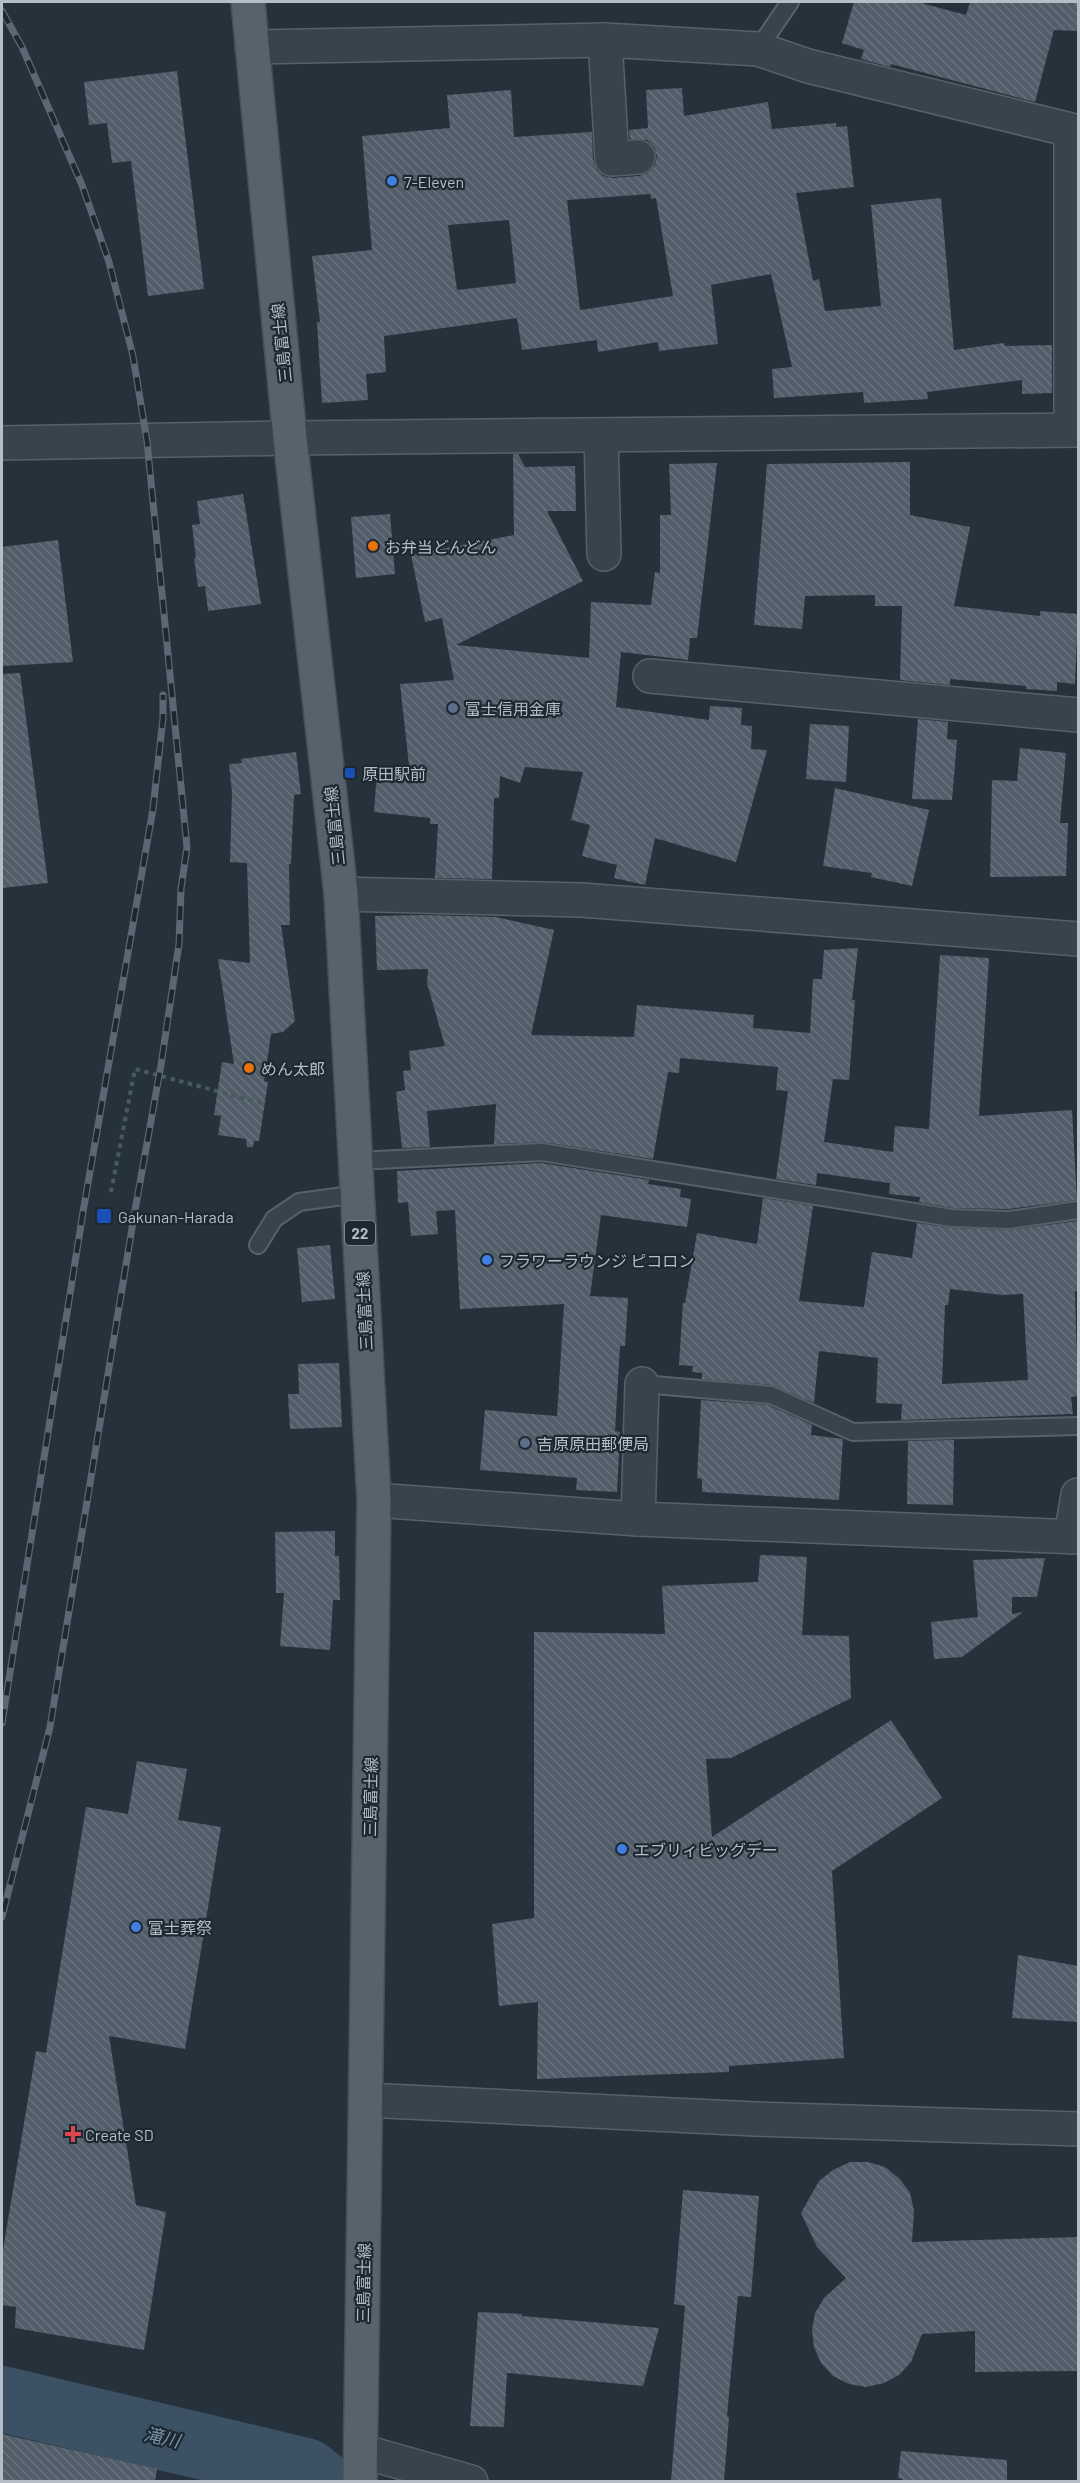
<svg xmlns="http://www.w3.org/2000/svg" width="1080" height="2483" font-family="Barlow,'Noto Sans JP',sans-serif">
<style>
.lines{fill:none;stroke-linecap:round;stroke-linejoin:round}
.river{stroke:#3c5264;stroke-width:66}
.building{fill:url(#building-back-hatch);fill-rule:evenodd}
.service-casing{stroke:#57616a;stroke-width:20}
.minor-casing{stroke:#57616a;stroke-width:36}
.tertiary-casing{stroke:#57616a;stroke-width:36}
.primary-casing{stroke:#454f58;stroke-width:36}
.path{stroke:#475b5b;stroke-width:4;stroke-dasharray:4.5 4.5;stroke-linecap:butt}
.service{stroke:#39434c;stroke-width:16}
.minor{stroke:#39434c;stroke-width:33}
.tertiary{stroke:#39434c;stroke-width:33}
.primary{stroke:#57626c;stroke-width:33}
.rail-casing{stroke:#5b6873;stroke-width:7}
.rail{stroke:#1e2831;stroke-width:4.5;stroke-dasharray:14;stroke-linecap:butt}
.shop-dot{fill:#3f7fe0;stroke:#1e2831;stroke-width:2}
.food-dot{fill:#e8710a;stroke:#1e2831;stroke-width:2}
.service-dot{fill:#5c6f8a;stroke:#1e2831;stroke-width:2}
.transit-dot{fill:#1a4fb4;stroke:#1e2831;stroke-width:2}
.health-dot{fill:#e0444e;stroke:#1e2831;stroke-width:2}
.labels{text-anchor:middle;dominant-baseline:central;stroke-width:4.5;stroke-linejoin:round;paint-order:stroke}
.shield{fill:#1e2831;stroke:#88919a;stroke-width:1.5}
.shield-label{font-size:15px;font-weight:bold;fill:#b5bec7}
.poi-label{font-size:16px;fill:#b5bec7;stroke:#1e2831;text-anchor:start}
.street-label{font-size:16px;fill:#b5bec7;stroke:#1e2831}
.water-label{font-size:18px;font-style:italic;fill:#7793a9;stroke:#1e2831}
</style>
<defs>
<pattern id="building-back-hatch" width="6" height="6" patternUnits="userSpaceOnUse" patternTransform="scale(1.5)"><rect width="6" height="6" fill="#515d69"/><path d="M-1 5l2 2M0 0l6 6M5-1l2 2" fill="none" stroke="#68727d"/></pattern>
</defs>
<rect width="100%" height="100%" fill="#25323c"/>
<g class="lines">
<!-- river -->
<path class="river" d="M2,2399l304,72 14,11"/>
</g>
<!-- building -->
<g class="building">
<path d="M854,2h63l49,13 4,-13h108v29l-24,-1 -19,72 -144,-38 -1,3 -29,-8 3,-9 -22,-7z"/>
<path d="M177,71l27,218 -56,7 -17,-135 -19,2 -5,-40 -18,2 -5,-43z"/>
<path d="M682,88l2,28 84,-14 4,27 64,-6v4l11,-1 7,61 -58,6 17,88 6,-2 6,32 56,-5 -10,-101 70,-7 13,152 50,-7 1,3 47,-1v48l-30,1v-14l-95,12 1,7 -64,4 -1,-11 -89,6 -2,-29 20,-2 -21,-93 -60,11 7,59 -59,7 -1,-9 -60,10 -1,-12 -75,10 -5,-32 -133,18 2,36 -20,2 2,26 -46,3 -5,-81h3l-8,-66 60,-6 -10,-114 88,-8 -3,-33 64,-5 3,47 78,-5 1,28 4,10 6,6 10,2 26,-2 10,-4 6,-7 2,-9 -3,-9 -7,-7 -17,-1 -1,-9 19,-2 -2,-38zM650,194l1,5 5,-1 17,98 -93,14 -13,-110zM509,220l7,63 -59,7 -9,-65z"/>
<path d="M513,454h5l7,13 50,-1 1,45h-29l36,70 -127,64 133,13 2,-56 60,3 4,-33 5,1v-58h11l-2,-51 48,-1 -20,175h-7l-2,22 -67,-8 -5,55 93,13 1,-14 32,2 -1,17 11,1 -1,23 16,1 -31,112 -81,-24 -10,47 -31,-7 3,-13 -35,-9 8,-31 -19,-5 12,-48 -58,-5 -5,16 -20,-7 -1,22h-5l-2,81 -57,-1 3,-54h-8v-6l-56,-6 3,-41 33,3 -10,-90 54,-4 -12,-62 -17,4 -14,-67 103,-20z"/>
<path d="M910,462v53l60,12 -16,79 86,10v-5l38,3 -3,70 -18,-2v9l-31,-2v-3l-76,-7v6l-50,-5 2,-74h-27v-11l-70,1 -3,33 -48,-4 13,-161z"/>
<path d="M243,494l18,110 -53,7 -3,-25 -7,1 -4,-29h2l-4,-33 8,-1 -3,-23z"/>
<path d="M390,514l5,60 -39,4 -5,-61z"/>
<path d="M58,540l15,122 -71,4v-119z"/>
<path d="M20,673l28,210 -46,5v-214z"/>
<path d="M918,719l30,3 -1,17 10,1 -5,60 -40,-1z"/>
<path d="M810,724l39,2 -3,56 -40,-3z"/>
<path d="M1020,748l46,5 -6,70h8l-2,53 -76,1 2,-97 25,1z"/>
<path d="M296,752l5,42 -7,1 -3,69h-2l1,61h-9l14,96 -12,11 -12,2 -7,47 4,1 -9,59h-5l-1,6h-6l-1,-8 -28,-4 3,-19 -7,-1 8,-53 12,2 -16,-105 32,4 -3,-100 -17,-1 2,-70 -3,-28 13,-1 -1,-4z"/>
<path d="M835,788l94,22 -17,76 -41,-9 1,-4 -49,-7z"/>
<path d="M423,915l73,2 58,13 -23,105 103,2 3,-32 117,10 -1,13 57,5 3,-54h9l2,-29 34,-2 -6,52h3l-6,80 -16,-1 -9,63 69,10 2,-26 34,3 11,-174 49,3 -10,158 93,-6 5,90 -69,9 -55,-1 -34,-6 1,-5 -31,-3 1,-11 -73,-10 -1,12 -40,-6 12,-88 -12,-1 2,-23 -98,-9 -1,15 -11,-1 -15,87 -110,-17 -49,2 2,-40 -69,7 3,36 -28,1 -6,-56 9,-2 -2,-19 8,-1 -2,-19 36,-5 -18,-63 1,-14 -51,1 -2,-54z"/>
<path d="M541,1163l108,17 -1,4 33,5 -1,8 11,2 -4,28 -86,-12 -11,81 38,2 -3,48h-5l-5,85 5,1 -3,60 -41,-2 1,-12 -97,-8 5,-60 72,6 7,-112 -104,5 -5,-99 -19,1 2,23 -27,2 -3,-34 -10,1 -1,-32z"/>
<path d="M763,1198l50,8 -14,95 65,6 8,-55 40,6 5,-35 35,5 57,2 69,-9v70h-3l3,105 -7,1 2,17 -172,6 1,-16 -26,-1 2,-45 -59,-7 -5,52 -42,-18 -70,-6v-6l-10,-1 1,-6 -14,-1 4,-62h2l12,-70 60,11zM950,1289l53,6 20,-1 5,86 -86,4 3,-79h3z"/>
<path d="M330,1245l5,54 -33,3 -5,-54z"/>
<path d="M339,1363l3,64 -52,2 -2,-35h11l-1,-30z"/>
<path d="M701,1400l67,5 44,20 -1,10 32,4 -4,61 -137,-8v-13l-5,-1z"/>
<path d="M954,1440l-1,65 -46,-1 1,-63z"/>
<path d="M335,1531v25h4l1,44h-7l-3,50 -50,-4 4,-53h-8l-1,-61z"/>
<path d="M760,1555l47,2 -5,78 47,1 2,62 -120,60 -25,1 6,78 179,-117 51,78 -110,73 12,187 -115,8v6l-192,7 1,-77 -39,4 -7,-82 42,-6v-286l131,2 -3,-48 96,-4z"/>
<path d="M1045,1558l-8,39h-25v17l11,-2 -61,45 -28,2 -3,-37 47,-5 -5,-57z"/>
<path d="M137,1761l50,8 -9,51 43,7 -36,222 -76,-13 27,169 30,7 -22,138 -129,-22 1,-21 -14,-2v-49l34,-205 10,2 40,-246 42,7z"/>
<path d="M1018,1955l60,11v56l-66,-4z"/>
<path d="M850,2162h18l17,5 15,12 10,14 4,18 -2,31 166,-5v134l-103,1v-41l-53,3 -11,28 -12,13 -15,8 -18,4 -17,-3 -16,-8 -12,-13 -7,-16 -2,-17 3,-17 9,-15 22,-20 -29,-31 -16,-34 18,-32 14,-11z"/>
<path d="M683,2190l76,6 -8,101 -13,-1 -11,120 2,1 -5,64h-53l14,-175 -11,-2z"/>
<path d="M478,2312l44,2v2l137,12 -16,58 -136,-13 -3,54 -34,-1z"/>
<path d="M2,2434l155,35 -2,12h-153z"/>
<path d="M901,2451l106,9v21h-105l1,-2 -5,-1z"/>
</g>
<g class="lines">
<defs>
<g id="service">
<path d="M758,49l32,-47"/>
<path d="M356,1161l186,-9 410,66 57,2 69,-10"/>
<path d="M258,1245l16,-26 25,-17 59,-8"/>
<path d="M642,1384l129,11 82,37 225,-6"/>
</g>
<g id="minor">
<path d="M605,40l7,119 26,-2"/>
<path d="M252,47l353,-7 153,9 50,17 263,64v300"/>
<path d="M601,435l3,119"/>
<path d="M650,676l428,39"/>
<path d="M341,894l241,6 496,39"/>
<path d="M374,1500l264,19 440,18"/>
<path d="M638,1519l4,-135"/>
<path d="M1071,1537l7,-42"/>
<path d="M366,2100l389,19 323,10"/>
<path d="M361,2451l110,31"/>
</g>
<path id="tertiary" d="M2,443l288,-5 788,-8"/>
<path id="primary" d="M248,2l42,436 51,456 33,606 -14,982"/>
</defs>
<!-- service casing -->
<use href="#service" class="service-casing"/>
<!-- minor casing -->
<use href="#minor" class="minor-casing"/>
<!-- tertiary casing -->
<use href="#tertiary" class="tertiary-casing"/>
<!-- primary casing -->
<use href="#primary" class="primary-casing"/>
<!-- path -->
<path class="path" d="M111,1192l24,-123 130,35"/>
<!-- service -->
<use href="#service" class="service"/>
<!-- minor -->
<use href="#minor" class="minor"/>
<!-- tertiary -->
<use href="#tertiary" class="tertiary"/>
<!-- primary -->
<use href="#primary" class="primary"/>
<defs>
<g id="rail">
<path d="M2,11l20,36 60,138 27,77 24,94 14,85 40,406 -6,42 -2,55 -18,121 -27,151 -84,511 -48,190"/>
<path d="M2,1723l81,-511 70,-403 10,-91v-23"/>
</g>
</defs>
<!-- rail casing -->
<use href="#rail" class="rail-casing"/>
<!-- rail -->
<use href="#rail" class="rail"/>
</g>
<!-- markers -->
<g class="shop-dot">
<circle cx="392" cy="181" r="6"/>
<circle cx="487" cy="1260" r="6"/>
<circle cx="622" cy="1849" r="6"/>
<circle cx="136" cy="1927" r="6"/>
</g>
<g class="food-dot">
<circle cx="373" cy="546" r="6"/>
<circle cx="249" cy="1068" r="6"/>
</g>
<g class="service-dot">
<circle cx="453" cy="708" r="6"/>
<circle cx="525" cy="1443" r="6"/>
</g>
<g class="transit-dot">
<rect x="344" y="767" width="12" height="12" rx="3"/>
<rect x="96" y="1208" width="16" height="16" rx="3"/>
</g>
<path class="health-dot" d="M70 2125h6v6h6v6h-6v6h-6v-6h-6v-6h6z"/>
<g class="labels">
<!-- shield labels -->
<rect class="shield" x="345" y="1221" width="30" height="24" rx="4.5"/>
<g class="shield-label">
<text x="360" y="1233">22</text>
</g>
<!-- poi labels -->
<g class="poi-label">
<text x="404" y="181">7-Eleven</text>
<text x="385" y="546">お弁当どんどん</text>
<text x="465" y="708">富士信用金庫</text>
<text x="362" y="773">原田駅前</text>
<text x="261" y="1068">めん太郎</text>
<text x="118" y="1216">Gakunan-Harada</text>
<text x="499" y="1260">フラワーラウンジ ピコロン</text>
<text x="537" y="1443">吉原原田郵便局</text>
<text x="634" y="1849">エブリィビッグデー</text>
<text x="148" y="1927">富士葬祭</text>
<text x="85" y="2134">Create SD</text>
</g>
<!-- street labels -->
<g class="street-label">
<text transform="translate(281 343) rotate(-96)">三島富士線</text>
<text transform="translate(334 826) rotate(-96)">三島富士線</text>
<text transform="translate(364 1311) rotate(-93)">三島富士線</text>
<text transform="translate(370 1797) rotate(-89)">三島富士線</text>
<text transform="translate(363 2283) rotate(-89)">三島富士線</text>
</g>
<!-- water labels -->
<g class="water-label">
<text transform="translate(162 2437) rotate(13)">滝川</text>
</g>
</g>
<!-- border -->
<rect width="1080" height="2483" fill="none" stroke="#b5bec7" stroke-width="6"/>
</svg>
